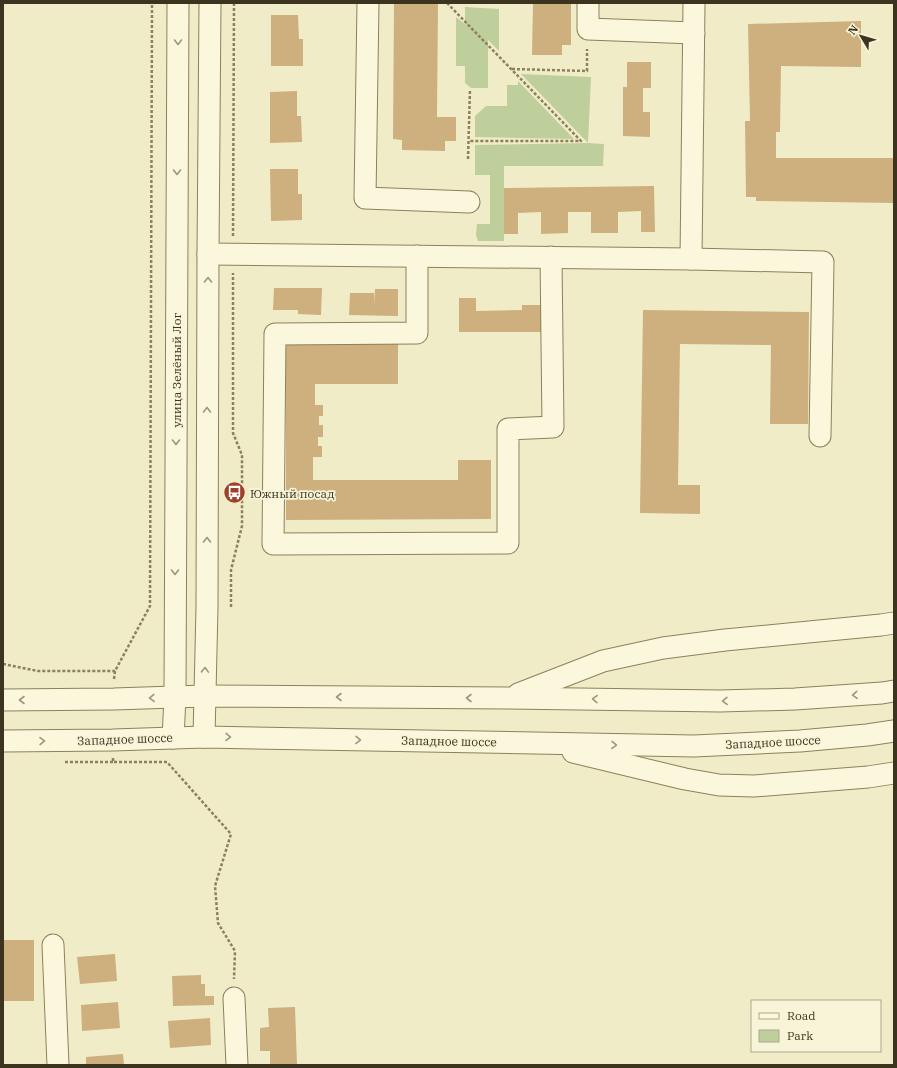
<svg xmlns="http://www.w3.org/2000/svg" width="897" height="1068" font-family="'IBM Plex Serif',serif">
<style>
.green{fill:#becf9b}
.building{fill:#ceaf7e}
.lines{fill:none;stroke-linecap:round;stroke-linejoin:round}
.minor-casing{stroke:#8d805c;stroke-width:23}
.path{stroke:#8d805c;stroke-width:2.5;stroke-dasharray:3 2;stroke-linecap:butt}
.minor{stroke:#faf7dc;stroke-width:21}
.oneway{stroke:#9c967e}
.labels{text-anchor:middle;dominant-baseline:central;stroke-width:3.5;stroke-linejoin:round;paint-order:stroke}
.street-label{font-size:12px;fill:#3d3420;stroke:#f7f4d8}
.poi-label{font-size:12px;fill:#3d3420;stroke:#f7f4d8;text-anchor:start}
</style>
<rect width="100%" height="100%" fill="#f0ecc8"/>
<!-- green -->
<g class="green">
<path d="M465,7l34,2v42l-11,-11v48h-17l-6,-5v-17h-9v-49l9,7z"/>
<path d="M521,74l70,3 -3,66 16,1 -1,22h-99v75h-26l-2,-6 1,-11h13v-49h-15v-30l113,-2z"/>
<path d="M518,81l56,58 -99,-2v-21l11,-10h21v-21h11z"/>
</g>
<!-- building -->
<g class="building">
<path d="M394,3h44l-1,114h19v24h-11v10l-43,-1v-10l-9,-1z"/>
<path d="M533,3h38v42h-9v10h-30z"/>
<path d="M271,15h27l1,24h4v27h-32z"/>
<path d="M861,21v46l-80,-1 -1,66h-4v26h118v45l-138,-2v-4h-10l-1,-76h5l-2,-97z"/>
<path d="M627,62h24v26h-8v24h7v25l-27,-1v-49h4z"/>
<path d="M297,91v25h4l1,26 -32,1v-51z"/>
<path d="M270,169h28v25h4v26l-31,1z"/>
<path d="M654,186l1,46h-14v-21l-23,1v21h-27v-21h-23v21l-27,1v-22l-23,1v21h-14v-46z"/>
<path d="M274,288h48l-1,27 -23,-1v-4h-25z"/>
<path d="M375,289h23v27l-49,-1 1,-22h24v12z"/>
<path d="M459,298h17v13l46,-1v-5h22v27h-85z"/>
<path d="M643,310l166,2 -1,112h-38l1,-79 -91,-1 -2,141h22v29l-60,-1z"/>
<path d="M286,343h112v41h-83v21h8v11h-4v9h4v12h-5v9h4v11h-9v23h145v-20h33v59l-205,1z"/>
<rect x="3" y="940" width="31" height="61"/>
<path d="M115,954l2,27 -37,3 -3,-27z"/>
<path d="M201,975v9h4v12h9v9l-41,1 -1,-30z"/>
<path d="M118,1002l2,26 -38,3 -1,-26z"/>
<path d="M295,1007l2,58h-27v-14h-10v-23l9,-1 -1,-19z"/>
<path d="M210,1018l1,27 -41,3 -2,-27z"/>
<path d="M123,1054l1,11h-38v-8z"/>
</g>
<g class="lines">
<defs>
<g id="minor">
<path d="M368,3l-3,195 104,4"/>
<path d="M588,3v26l106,4"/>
<path d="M208,254l483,5 132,3 -3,174"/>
<path d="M417,256v77l-142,1 -2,210 235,-1v-114l45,-2 -2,-170"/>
<path d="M691,259l3,-256"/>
<path d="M518,694l85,-33 60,-13 62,-8 156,-15 13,-2"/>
<path d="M3,700l111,-1 90,-3 304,2 212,3 75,-2 87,-6 12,-2"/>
<path d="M204,737l3,-130 1,-353 2,-251"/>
<path d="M173,738l2,-41 3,-694"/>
<path d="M3,741l110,-1 91,-3 490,9 106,-5 67,-6 27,-4"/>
<path d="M573,752l112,27 34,6 35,1 114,-9 26,-4"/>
<path d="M53,945l5,120"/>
<path d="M234,998l3,67"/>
</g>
</defs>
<!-- minor casing -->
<use href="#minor" class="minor-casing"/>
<!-- path -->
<g class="path">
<path d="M447,3l134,138h-112"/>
<path d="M512,69l75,2v-22"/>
<path d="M468,159l2,-70"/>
<path d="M233,236l1,-233"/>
<path d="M231,607v-37l11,-44v-71l-9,-22v-160"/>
<path d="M3,664l35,7h77"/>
<path d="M114,679l1,-8 35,-65 2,-603"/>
<path d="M113,758v4h54l64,72 -16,52 3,37 17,28 -1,28"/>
<path d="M65,762h48"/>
</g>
<!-- minor -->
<use href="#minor" class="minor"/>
</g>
<!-- one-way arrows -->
<defs><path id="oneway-chevron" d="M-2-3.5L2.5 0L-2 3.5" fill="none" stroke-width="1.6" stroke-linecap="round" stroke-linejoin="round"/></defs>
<g class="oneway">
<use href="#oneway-chevron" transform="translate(178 42) rotate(90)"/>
<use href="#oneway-chevron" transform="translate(177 172) rotate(90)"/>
<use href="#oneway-chevron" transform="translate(208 280) rotate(-90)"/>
<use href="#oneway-chevron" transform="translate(207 410) rotate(-90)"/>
<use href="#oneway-chevron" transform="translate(176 442) rotate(90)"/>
<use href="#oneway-chevron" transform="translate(207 540) rotate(-90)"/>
<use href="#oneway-chevron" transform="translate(175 572) rotate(90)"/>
<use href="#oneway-chevron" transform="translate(205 670) rotate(-88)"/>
<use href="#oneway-chevron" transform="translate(855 695) rotate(176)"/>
<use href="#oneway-chevron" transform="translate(339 697) rotate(-180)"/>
<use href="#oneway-chevron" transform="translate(152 698) rotate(178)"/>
<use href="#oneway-chevron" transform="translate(469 698) rotate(-180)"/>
<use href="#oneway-chevron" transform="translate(595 699) rotate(-179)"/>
<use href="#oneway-chevron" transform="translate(22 700) rotate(180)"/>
<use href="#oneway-chevron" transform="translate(725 701) rotate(179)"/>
<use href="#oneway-chevron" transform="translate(228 737) rotate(1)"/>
<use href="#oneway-chevron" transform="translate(358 740) rotate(1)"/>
<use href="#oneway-chevron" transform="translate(42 741) rotate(-1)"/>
<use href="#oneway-chevron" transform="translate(614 745) rotate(1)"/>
</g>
<!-- icons -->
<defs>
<symbol id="bus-disc" viewBox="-11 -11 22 22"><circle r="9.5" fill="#9d412b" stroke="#f7f4d8"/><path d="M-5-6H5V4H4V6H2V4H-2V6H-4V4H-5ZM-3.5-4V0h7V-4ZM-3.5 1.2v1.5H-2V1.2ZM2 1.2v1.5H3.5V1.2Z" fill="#fff"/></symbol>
</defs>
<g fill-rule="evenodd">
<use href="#bus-disc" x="222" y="480" width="25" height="25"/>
</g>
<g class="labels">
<!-- street labels -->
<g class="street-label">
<text transform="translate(176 370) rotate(-90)">улица Зелёный Лог</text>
<text transform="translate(125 739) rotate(-2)">Западное шоссе</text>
<text transform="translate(449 741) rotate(1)">Западное шоссе</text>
<text transform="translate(773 742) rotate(-3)">Западное шоссе</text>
</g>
<!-- poi labels -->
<g class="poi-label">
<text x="250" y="493">Южный посад</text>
</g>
</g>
<!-- border -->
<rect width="897" height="1068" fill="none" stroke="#3d3420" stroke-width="8"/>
<!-- legend -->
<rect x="751" y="1000" width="130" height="52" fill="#f7f4d8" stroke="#ada78e"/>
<rect x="759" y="1013" width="20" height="6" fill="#faf7dc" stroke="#ada78e"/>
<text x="787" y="1020" font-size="12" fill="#3d3420">Road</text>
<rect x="759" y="1030" width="20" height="12" fill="#becf9b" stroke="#ada78e"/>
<text x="787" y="1040" font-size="12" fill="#3d3420">Park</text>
<!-- north arrow -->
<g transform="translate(861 36) rotate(308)" stroke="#f7f4d8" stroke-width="3" paint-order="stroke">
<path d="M0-3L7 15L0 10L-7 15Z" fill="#3d3420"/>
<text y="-6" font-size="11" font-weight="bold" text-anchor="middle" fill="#3d3420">N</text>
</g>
</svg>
